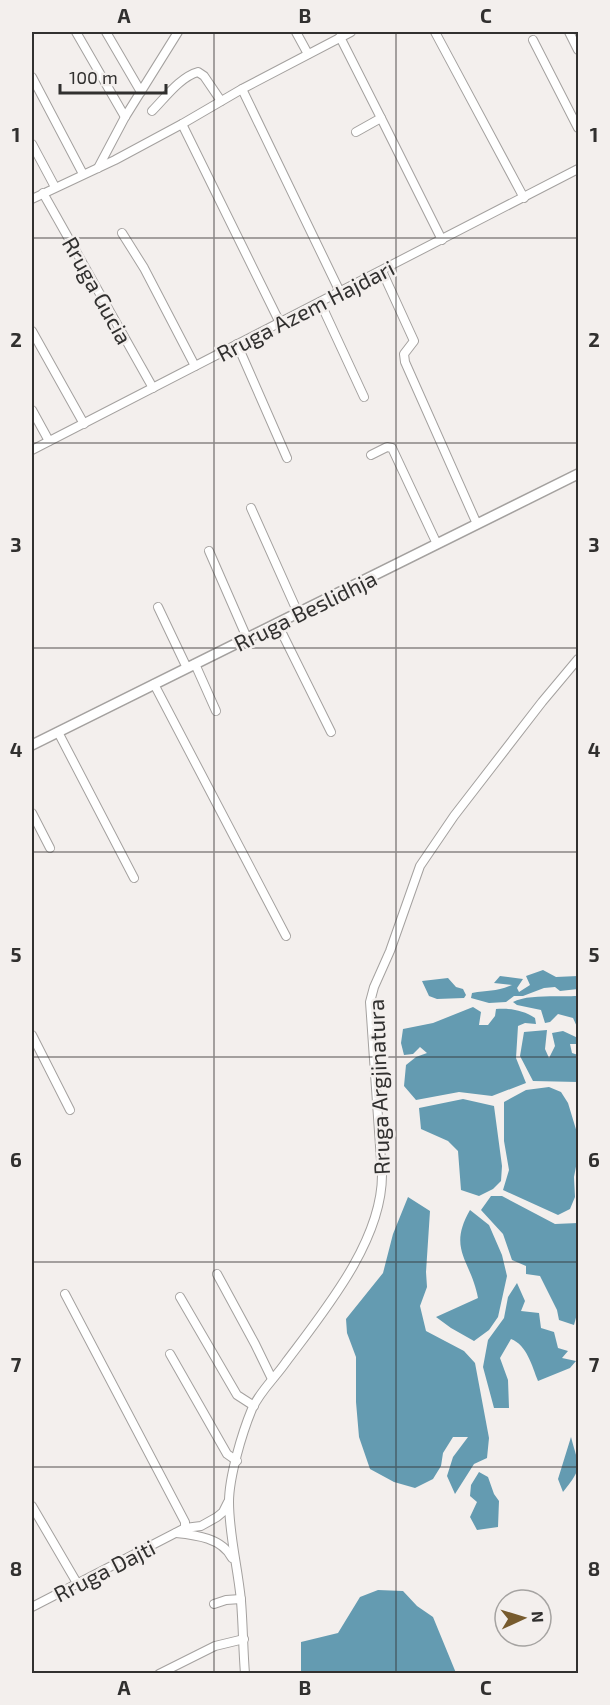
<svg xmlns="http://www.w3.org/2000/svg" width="610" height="1705" font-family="'Exo 2',sans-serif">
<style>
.water{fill:#649bb1}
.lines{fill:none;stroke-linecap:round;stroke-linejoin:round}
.minor-casing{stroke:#a4a19f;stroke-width:10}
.major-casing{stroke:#a4a19f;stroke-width:12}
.minor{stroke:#fff;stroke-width:8}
.major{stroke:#fff;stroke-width:9}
.grid{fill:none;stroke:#31302f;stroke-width:1.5;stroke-opacity:0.55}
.labels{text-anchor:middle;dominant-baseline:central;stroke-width:5;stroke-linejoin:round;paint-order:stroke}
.street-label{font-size:22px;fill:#31302f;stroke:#f3efed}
.neatline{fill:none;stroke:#31302f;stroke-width:2}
.grid-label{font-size:20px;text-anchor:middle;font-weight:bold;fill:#31302f}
</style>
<rect width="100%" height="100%" fill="#f3efed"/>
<!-- water -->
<g class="water">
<path d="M543,970l13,7 22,-1v13l-18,2 -5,-4 -11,1 -21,8h-9l-8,6 -17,1 -18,-5 1,-5c16,-3 24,-1 40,-8l-18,-2 6,-7 23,3 -6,9 2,4 11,-7 -4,-9z"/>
<path d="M448,978l8,9 7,2 3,6 -2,3 -27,1 -8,-3 -7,-15z"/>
<path d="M577,996l-1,17 2,3v13l-5,-11 -15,-4 -8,8 -5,1 -4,-13 -24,-5 -4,-3c14,-8 47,-5 64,-6z"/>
<path d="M473,1007l8,5 -2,13h9l7,-9 1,-7c14,-1 27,1 39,9l1,6 -11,-1 -7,3 -2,32 10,25 -34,13 -33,-4 -43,8 -12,-14 2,-21 10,-8 11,-4 -7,-6 -7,7 -9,1 -3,-12 2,-14 30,-6z"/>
<path d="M547,1030l-2,19 4,9 6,-12 -3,-13 11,-2 15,7v6h-8l2,9 6,2v27l-45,-1 -13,-25 4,-24z"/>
<path d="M549,1087l12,5 7,11 10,33v20l-4,21 1,20 -5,12 -12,6 -55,-25 6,-20 -5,-29v-39l22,-12z"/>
<path d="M463,1099l31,7 8,60 -1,15 -8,8 -14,7 -18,-6 -3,-39 -10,-10 -27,-12 -2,-21z"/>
<path d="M491,1196h11l53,28 23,-1v87l-4,15 -15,-5 -2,-10 -17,-34 -14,-2v-8l-14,-6 -9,-26 -22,-24z"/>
<path d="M408,1197l22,14 -4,61 1,15 -7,19 6,25 38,20 11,12 14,75 -2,20 -13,6 -19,30 -8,-18 6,-19 15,-20h-15l-10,16 -2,13 -8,13 -18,9 -21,-6 -24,-13 -11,-32 -3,-35v-45l-9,-24 -1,-14 37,-46 10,-39z"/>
<path d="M470,1210l19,15 13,30 5,21 -9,41 -9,13 -15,11 -23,-13 -15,-11 42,-19c-7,-38 -31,-48 -8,-88z"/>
<path d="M517,1283l8,18 -4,10 18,2 2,15 13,4 4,16 10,3 -6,7 14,3 -6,7 -32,13c-6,-15 -11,-36 -27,-42l-11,19 8,22 1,28h-15l-11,-41 5,-27 16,-22 4,-21z"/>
<path d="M571,1437c8,31 13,29 -8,55l-5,-13z"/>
<path d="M479,1472l9,5 6,17 5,7 -1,26 -21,3 -7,-13 7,-15 -7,-6 1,-11z"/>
<path d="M378,1590l25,1 14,15 16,11 23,56h-155v-31l37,-9 22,-36z"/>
</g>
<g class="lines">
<defs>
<g id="minor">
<path d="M76,32l49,85"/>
<path d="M106,32l35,60"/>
<path d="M296,32l12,22"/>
<path d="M435,32l89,166"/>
<path d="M569,32l9,18"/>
<path d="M340,37l41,81 -25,14"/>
<path d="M533,40l45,88"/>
<path d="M32,77l51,97"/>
<path d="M242,89l98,203"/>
<path d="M152,111c13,-13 28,-34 46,-39l6,4 17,25"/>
<path d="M381,118l61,122"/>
<path d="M182,124l98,199"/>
<path d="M32,144l23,43"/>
<path d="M98,168l27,-51 53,-85"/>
<path d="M43,193l110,195"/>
<path d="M32,199l83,-39 67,-36 60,-35 109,-57"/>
<path d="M122,233l22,35 51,98"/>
<path d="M382,271l32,70 -10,13 1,8 72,162"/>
<path d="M320,302l44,95"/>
<path d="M32,331l52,93"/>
<path d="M237,344l50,114"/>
<path d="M32,410l17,31"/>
<path d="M32,450l546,-281"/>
<path d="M371,455l16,-8 5,1 45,96"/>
<path d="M251,508l47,105"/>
<path d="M209,551l38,87"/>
<path d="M158,607l29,61"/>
<path d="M277,623l54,109"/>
<path d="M195,664l21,47"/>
<path d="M154,684l132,252"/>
<path d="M58,732l76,146"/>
<path d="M32,813l18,35"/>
<path d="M32,1035l38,75"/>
<path d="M217,1274l38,70 17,35"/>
<path d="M65,1294l120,228v6"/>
<path d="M180,1297l57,98 17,11"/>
<path d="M170,1354l57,100 10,7"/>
<path d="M32,1506l45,77"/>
<path d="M176,1533c20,2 46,5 56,25"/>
<path d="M214,1604l12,-4 15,-1"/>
<path d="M32,1607l153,-79 16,-2 16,-9 6,-5 5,-10"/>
<path d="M159,1674l56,-28 29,-7"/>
<path d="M245,1674c-2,-25 -2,-49 -4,-73 -3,-33 -12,-66 -12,-99 0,-25 13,-69 23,-93 8,-18 23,-31 34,-47 39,-52 96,-121 96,-187l-11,-159 -1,-14 4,-15 16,-36 30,-85 34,-50 88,-114 36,-43"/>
</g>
<path id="major" d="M32,745l546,-271"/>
</defs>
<!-- minor casing -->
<use href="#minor" class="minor-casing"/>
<!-- major casing -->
<use href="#major" class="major-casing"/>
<!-- minor -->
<use href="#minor" class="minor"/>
<!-- major -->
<use href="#major" class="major"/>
</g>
<!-- grid -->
<path class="grid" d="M214,32v1642M396,32v1642M32,238h546M32,443h546M32,648h546M32,852h546M32,1057h546M32,1262h546M32,1467h546"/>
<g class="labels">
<!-- street labels -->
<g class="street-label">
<text transform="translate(98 290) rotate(61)">Rruga Gucia</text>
<text transform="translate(305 310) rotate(-27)">Rruga Azem Hajdari</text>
<text transform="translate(305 610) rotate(-26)">Rruga Beslidhja</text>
<text transform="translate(378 1087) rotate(-92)">Rruga Argjinatura</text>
<text transform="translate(104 1570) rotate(-27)">Rruga Dajti</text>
</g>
</g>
<!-- border -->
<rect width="610" height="1705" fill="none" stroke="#f3efed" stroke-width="66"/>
<!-- north arrow -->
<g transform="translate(523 1618) rotate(86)"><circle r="28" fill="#f3efed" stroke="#a5a3a1" stroke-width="1.5"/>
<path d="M0-4.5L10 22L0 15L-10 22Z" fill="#775b2e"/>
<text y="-9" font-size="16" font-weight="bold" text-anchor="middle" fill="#31302f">N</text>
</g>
<!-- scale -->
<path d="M60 84v9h106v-9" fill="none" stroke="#31302f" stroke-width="3"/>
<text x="69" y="84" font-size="18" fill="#31302f" stroke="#f3efed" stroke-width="4.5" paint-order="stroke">100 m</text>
<rect x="33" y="33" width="544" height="1639" class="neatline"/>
<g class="grid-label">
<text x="124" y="23">A</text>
<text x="305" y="23">B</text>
<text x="486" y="23">C</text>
<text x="16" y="142">1</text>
<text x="594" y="142">1</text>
<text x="16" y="347">2</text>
<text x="594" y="347">2</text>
<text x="16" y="552">3</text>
<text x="594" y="552">3</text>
<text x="16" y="757">4</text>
<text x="594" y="757">4</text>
<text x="16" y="962">5</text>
<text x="594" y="962">5</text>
<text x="16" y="1167">6</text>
<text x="594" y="1167">6</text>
<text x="16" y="1372">7</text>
<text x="594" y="1372">7</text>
<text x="16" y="1576">8</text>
<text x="594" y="1576">8</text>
<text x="124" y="1695">A</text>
<text x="305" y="1695">B</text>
<text x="486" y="1695">C</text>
</g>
</svg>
